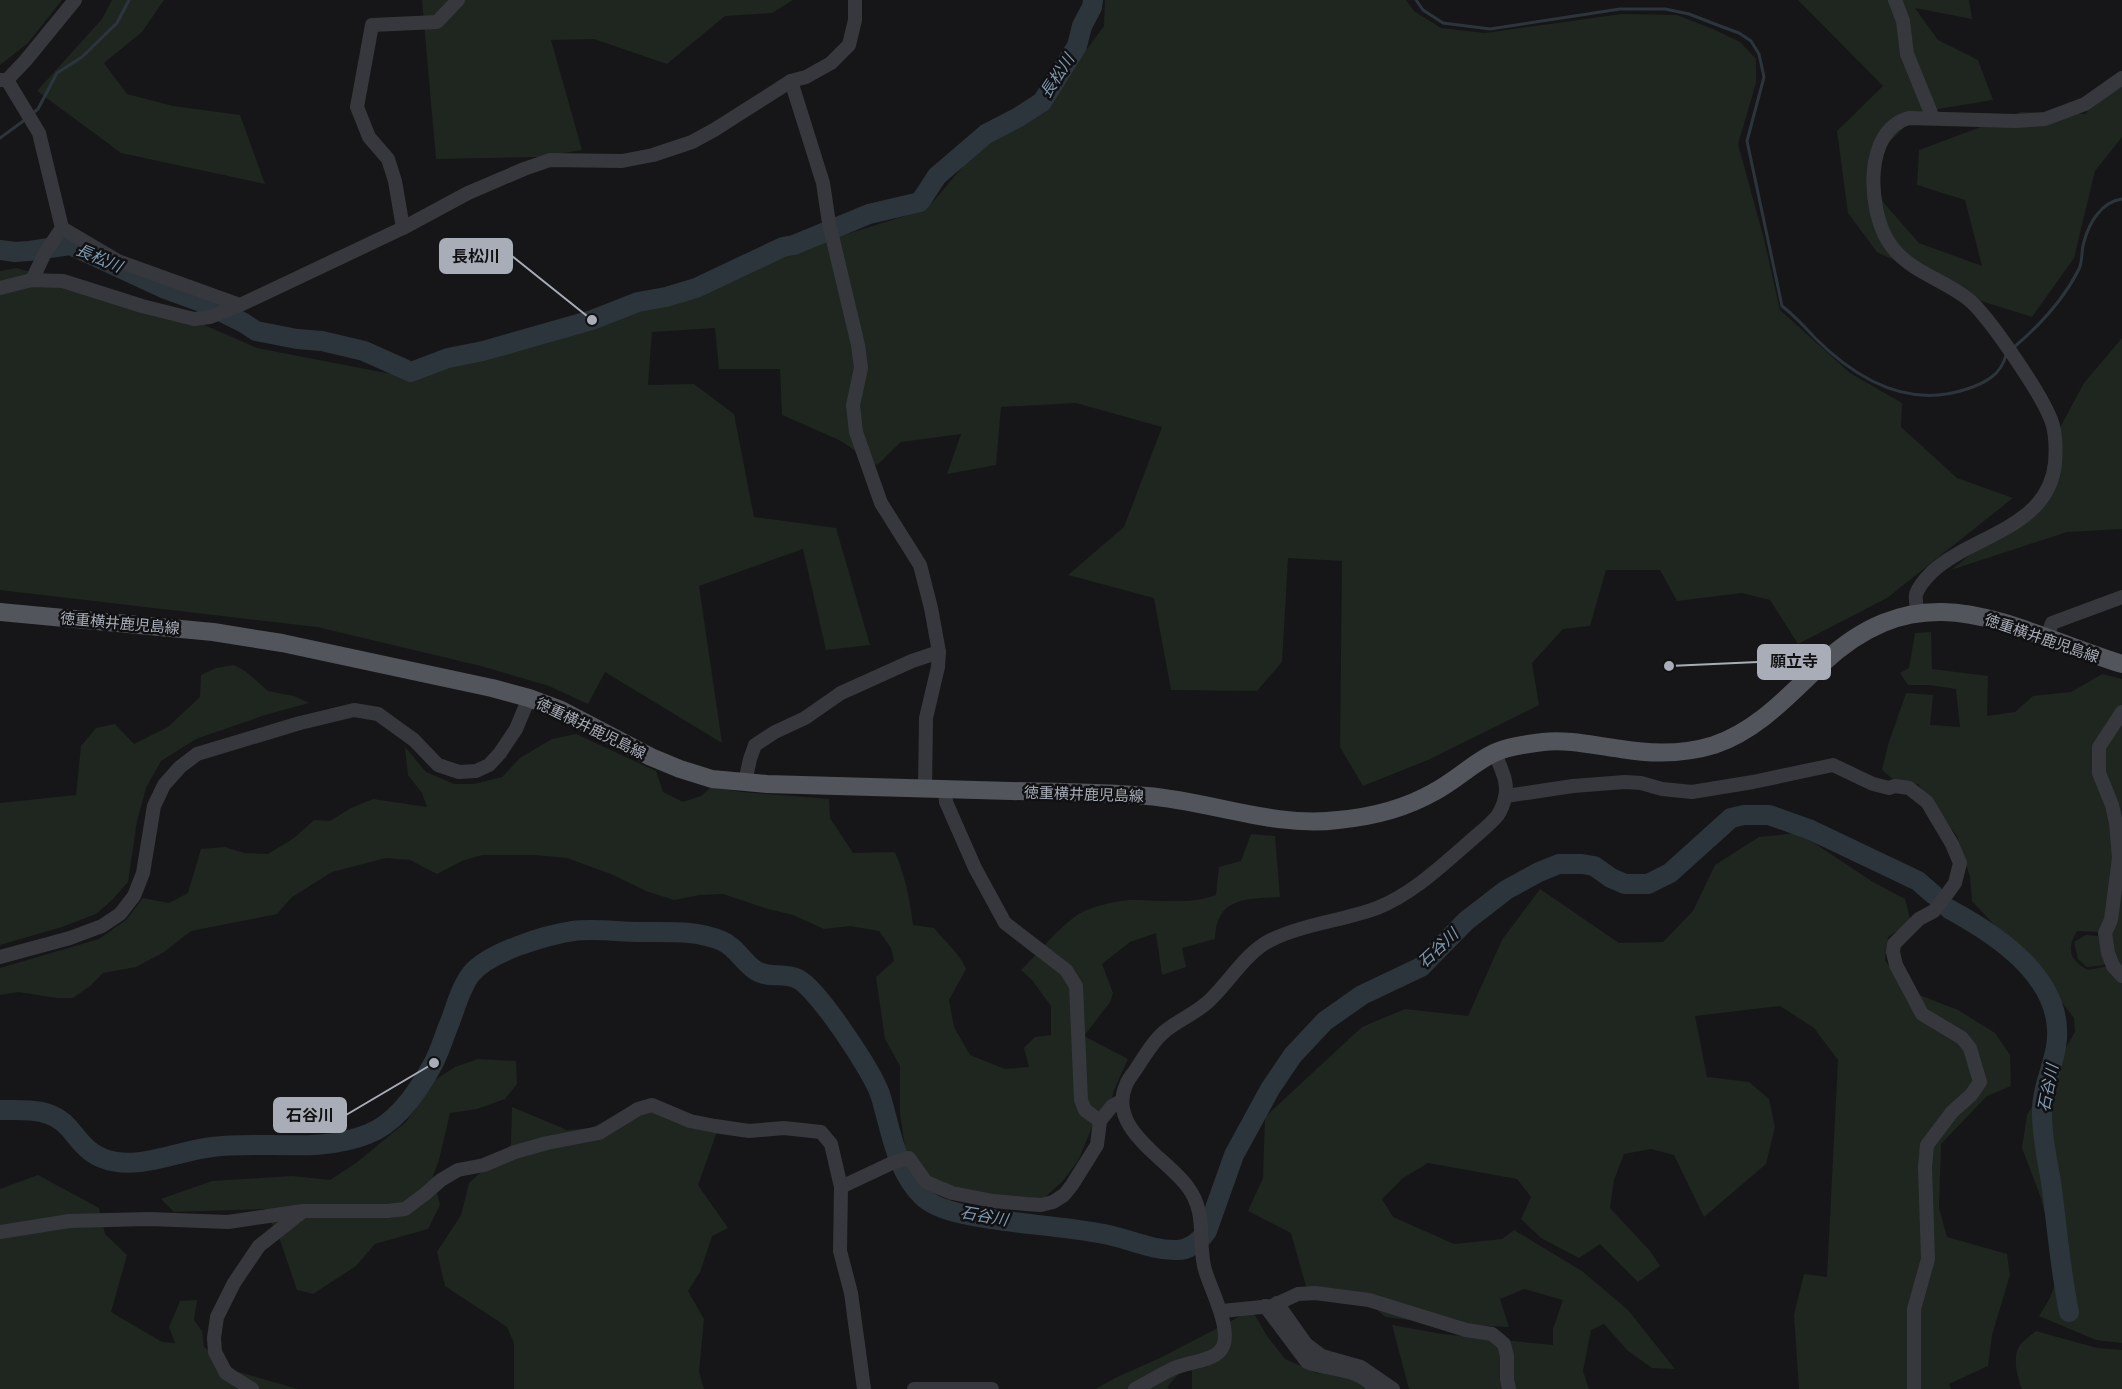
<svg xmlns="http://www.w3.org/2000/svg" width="2122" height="1389" font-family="Poppins,'Noto Sans JP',sans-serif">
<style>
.green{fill:#1e261f;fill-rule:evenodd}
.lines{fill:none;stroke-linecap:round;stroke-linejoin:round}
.stream{stroke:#2c353c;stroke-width:3}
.river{stroke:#2c353c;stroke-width:20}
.minor{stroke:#37383d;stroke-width:14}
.major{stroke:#53555c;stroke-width:18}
.labels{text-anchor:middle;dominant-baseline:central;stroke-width:5;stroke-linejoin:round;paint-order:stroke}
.street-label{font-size:15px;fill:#a8adb8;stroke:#111113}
.water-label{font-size:16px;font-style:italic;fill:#7f9bb3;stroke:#111113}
.leader{fill:none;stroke:#a8adb8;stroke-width:2}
.callout-dot{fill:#a8adb8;stroke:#111113;stroke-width:2}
.callout{fill:#a8adb8;stroke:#a8adb8;stroke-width:2}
.callout-label{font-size:16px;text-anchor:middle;font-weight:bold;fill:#111}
</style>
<rect width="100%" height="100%" fill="#161618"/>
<!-- green -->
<g class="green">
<path d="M0,0h62l-34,43 -28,22z"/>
<path d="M112,0h52l-22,32 -38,31 23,31 46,12 67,9 25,69 -144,-31 -84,-62 65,-72z"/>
<path d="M422,0h371l-21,13 -47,3 -58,48 -73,-25 -43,1 31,110 -43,7 -103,2z"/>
<path d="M1105,0h301l8,11 27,17 44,5 137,-19 55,1 36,14 27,13 16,17v24l-18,61 26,95 16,71 70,63 52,30 -1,24 56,51 56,20 -126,100 -89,46 -28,-44 -28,-7 -65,8 -17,-31h-54l-16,56 -27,3 -31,34 7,42 -111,55 -65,26 -23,-39 2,-186 -54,-3 -6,104 -25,29 -86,-1 -17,-92 -86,-23 56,-48 38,-100 -86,-24 -75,4 -5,58 -49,9 14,-40 -60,8 -24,23 -38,-25 -57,-25 -2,-46h-61l-4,-41 -63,4 -4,53 46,-1 40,30 20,103 82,11 34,117 -44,5 -23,-101 -104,37 23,157 -117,-71 -17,32 -39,-18 -68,-20 -164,-39 -317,-37v-319l16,-3 154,42 87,38 155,30 233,-71 151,-57 131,-41 54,-64 63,-37 60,-82z"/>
<path d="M1798,0h171l3,19 -57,-11 23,32 40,20 15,40 -73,12 -46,45 9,45 36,41 63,23 -17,-66 -48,-15 2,-35 102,-38 64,2 37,-38v61l-27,34 -21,87 -42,59 -54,-17 -101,-48 -29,-39 -11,-82 46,-45z"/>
<path d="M2122,338v191l-55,3 -116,38 42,-33 52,-49 11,-53 28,-52z"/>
<path d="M1931,632l1,37 56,7 -1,40 28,-4 18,-16 38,-4 31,-18 20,5v664l-26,-3 -57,-24 11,-18 7,-19 -1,-18 -15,-63 -19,-50 5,-33 48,-83 -1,-14 -48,-62 -18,-16 -36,-39 -2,-24 -13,-41 -39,-52 -23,-3 -13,-11 6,-25 18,-52 27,2 -3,30 30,2 -4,-38 -27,-4h-21l-8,-12 9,-5 6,-35zM2077,931l22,1 9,34 -20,4c-18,-9 -22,-21 -11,-39z"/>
<path d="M234,665l11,6 23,20 26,5 15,7 -44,12 -69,24 -35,22 -15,27 -9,33 -9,61 -15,17 -17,15 -34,13 -62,18v-142l76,-8 5,-49 15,-18 19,-4 19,20 34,-17 32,-30 1,-22 15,-7z"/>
<path d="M576,734l80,37 7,21 20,10 18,-6 10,-9 31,5 87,7 1,19 23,35 42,-1c10,24 15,47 18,73l21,3c11,14 25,24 32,41l-17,31 5,27 16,28 35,14 24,-2 -5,-19 11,-11 16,-2v-29l-19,-26 -11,-10c17,-17 33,-37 52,-52 13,-11 45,-18 61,-18 27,0 56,5 82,-5l3,-28 22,-6 10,-27 24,2 5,61c-32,2 -64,-1 -65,42l-33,9 4,19 -24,8 -6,-42 -26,9 -28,22 11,29 -3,9 -26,34 44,23 -14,31 -4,17 -13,8 -19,46 -16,21 -17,15 -17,3 -62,-9 -22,-8 -25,-12 -13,-17 -6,-40v-48l-15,-27 -9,-62 18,-16 -3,-13 -12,-17 -29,-5 -26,3 -31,-14 -25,-6 -45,-15 -23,1 -26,5 -28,-9 -35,-17 -44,-16 -32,-3h-53l-20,6 -25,13 -27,-14 -24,-2 -54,14 -40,25 -15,17 -86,17 -27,21 -28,15 -33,6 -13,13 -17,12h-16l-39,-6 -18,3v-27l99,-29 27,-19 17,-22 26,5 19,-10 13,-44 24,-2 19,6 24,1 26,-16 20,-18 16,1 21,-13 22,-9 54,8 -5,-14 -14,-18 -3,-28 21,25 28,12h20l28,-7 18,-19 32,-19z"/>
<path d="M1799,833l74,49 32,17 6,23 -23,15 -3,23 19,29 54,21 37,23 15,22 1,31 -24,10 -46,48 -2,64 8,29 60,17 3,21 -18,60 -4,31 -39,18 2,5h-152l-5,-74 10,-41 23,3 11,-217 -24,-32 -34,-22 -85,10 12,61 42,5 20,17 6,28 -9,37 -62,53 -30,-62 -23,-6 -27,5 -10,26 -4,28 40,43 10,15 -22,16 -38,-38 -21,14 -38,-20 -20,-19 10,-22 -14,-18 -89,-16 -25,15 -21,21 11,18 61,27 48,-5 12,-9 68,41 46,39 47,59 -23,-1 -25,-18 -23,-26 -13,6 -8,41 6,18h-180l-17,-64 50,9 111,11v-16l10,-29 -39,-11 -24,10 9,28 -78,-4 -45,-6 -20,-15 -59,-12 -16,-57 -43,-22 15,-33 2,-61 97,-90 43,-18 63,7 34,-76 38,-51 79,54 44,-1 30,-31 22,-46 44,-28z"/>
<path d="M2086,935l12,1 7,29 -18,2 -9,-8 -4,-17z"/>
<path d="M478,1059l38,2 1,23 -12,15 -28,10 -27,4 -11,47 -6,16 7,29 -12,24 -53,15 -19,22 -43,28 -16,-4 -17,-50 -15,-31 -91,3 -13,-13 51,-18 80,-5 38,4 26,-17 50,-41 29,-42 20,-13z"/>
<path d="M512,1107l55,23 23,-2 37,-17 23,-2 68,20 -20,56 30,43 -16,8 -12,36 -12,19 16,28 -5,53 5,17h-190v-46l-7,-16 -62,-41 -8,-34 24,-37 8,-32 42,-38z"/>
<path d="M38,1175l61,33 6,26 22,21 -16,57 51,30 13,1 -6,-16 11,-26 17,-1 -3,20 8,11 2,16 34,25 60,17h-298v-200z"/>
<path d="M1252,1310l15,26 18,23 32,14 35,5 16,11h-176v-23l-15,10 -10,11 3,2h-74l19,-11 47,-21z"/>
<path d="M2036,1331l61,17 25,2v39h-100c-5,-12 -10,-33 -2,-44 4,-5 11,-10 16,-14z"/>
</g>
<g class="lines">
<!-- stream -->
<g class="stream">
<path d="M1416,0l7,10 20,13 47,6 130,-20h45l24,5 31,12 19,7 12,8 8,13 5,23 -17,64 35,165c14,11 21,19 33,32 41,41 93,71 152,51 18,-6 34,-14 39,-34"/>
<path d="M33,113l5,-4 19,-36 25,-16 35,-34 12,-23"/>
<path d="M0,138l26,-19"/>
<path d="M2013,348c25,-21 51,-49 66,-79 4,-8 2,-19 5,-27 5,-19 17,-40 38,-43"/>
</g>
<!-- river -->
<g class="river">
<path d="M0,250l15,2 14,-1 41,-6 93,43 41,15 40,20 12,8 41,8 25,2 42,10 47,21 37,-14 35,-7 109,-31 46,-18 28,-5 30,-9 87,-41 11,-2 75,-31 51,-12 17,-26 49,-42 31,-16 25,-16 35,-56 5,-20 10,-19 1,-7"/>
<path d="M1949,909c50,27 118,72 107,138 -4,23 -15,44 -14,67 0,23 5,45 9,68 6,43 9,87 18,130"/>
<path d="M0,1110c25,0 51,-3 69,18 9,11 19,25 33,30 34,14 75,-7 110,-11 51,-7 107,7 156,-13 29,-11 51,-44 65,-70 7,-13 11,-28 17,-42 6,-16 11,-35 21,-48 18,-22 75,-39 102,-43 22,-3 45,1 67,1 27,0 56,-2 82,9 14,6 20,20 33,29 13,9 29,2 43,9 20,10 74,92 82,115 11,35 15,75 42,102 10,10 27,15 41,18 46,10 94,11 141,20 23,4 48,17 73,16 13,0 22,-8 30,-19l27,-76 36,-66 23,-34 32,-34 37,-26 59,-28 45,-46 40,-31 33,-18 20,-8h23l12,2 17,12 14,6h23l22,-11 61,-55 13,-3h25l42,15 107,51 16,14"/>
</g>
<!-- minor -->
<g class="minor">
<path d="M1895,0l8,21 4,33 26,64"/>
<path d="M0,80h7l19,-20 49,-60"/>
<path d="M7,80l32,53 23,95 -17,25 -13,27"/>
<path d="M791,81l32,102 6,40 29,122 3,23 -8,37 3,27 25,71 39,62 11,43 8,44 -1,15 -12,51 -1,70"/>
<path d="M62,228l56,33 122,44"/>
<path d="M403,228l-8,-47 -7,-22 -19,-22 -12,-30 15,-82 65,-3 21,-22"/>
<path d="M0,288l32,-8 31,1 79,25 52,13 16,-2 30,-12 163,-77 65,-35 56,-24 26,-9 72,1 31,-6 39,-13 22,-12 77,-49 15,-4 25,-14 18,-18 6,-25v-20"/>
<path d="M1917,612c0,-5 -2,-13 -1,-18 3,-8 10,-16 16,-22 40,-37 117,-44 123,-109 1,-12 1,-25 -2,-37 -6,-25 -65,-111 -85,-127 -26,-21 -62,-28 -80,-58 -20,-32 -25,-111 21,-123l107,3 29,-2 40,-15 37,-26"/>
<path d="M2047,637l5,-14 70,-26"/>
<path d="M2122,712l-23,35v26l13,32 4,18 3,35 -8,62 -6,13 3,20 5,13 9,10"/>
<path d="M745,782l5,-23 5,-14 20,-13 30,-14 36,-25 71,-32 27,-9"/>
<path d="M945,789l1,13 29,66 30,55 61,47 10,16 5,114 4,10 15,11"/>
<path d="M1506,796l67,-10 52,-4 16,1 21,6 30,3 61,-10 80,-17 40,19 16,4 6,-2 14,2 18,14 25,42 8,19 -5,20 -8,11 -13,17 -15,8 -25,25 -1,8 3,13 26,49 40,24 8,10 10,34 -9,13 -19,17 -25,33 -2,22 3,92 -14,50v80"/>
<path d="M0,957l70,-19 32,-12 18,-12 14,-18 9,-23 11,-67 10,-21 16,-18 17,-13 103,-31 54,-13 24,4 36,26 24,25 21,7 17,-1 13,-6 11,-12 16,-24 13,-31"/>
<path d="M841,1187l51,-24 17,-5 17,24 26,11 41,8 33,3 15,1 12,-3 11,-7 8,-10 25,-40 3,-24 12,-15 9,-5"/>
<path d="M0,1232l69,-11 80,-2 79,3 75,-11h84l18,-2 20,-15 16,-14 17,-10 26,-5 31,-13 32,-9 52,-10 39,-24 14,-4 38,16 25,5 34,5 35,-3 37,4 10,12 10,43 -1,64 11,42 13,96"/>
<path d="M1277,1303l29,41 16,12 39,11 32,22"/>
<path d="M1265,1306l42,56c22,9 54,5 67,27"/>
<path d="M1222,1311l50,-5 26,-12 17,-1 54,7 97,30 26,4 12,10 3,12v23l2,10"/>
<path d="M252,1389l-26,-16 -11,-21 -1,-14 3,-21 17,-34 25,-37 43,-34"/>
<path d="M914,1389h78"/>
<path d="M1135,1389c13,-7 25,-14 37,-20 14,-7 38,-7 48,-18 16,-18 -12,-65 -16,-85 -6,-29 3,-54 -17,-80 -22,-29 -80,-58 -61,-101 2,-6 7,-11 10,-16 9,-13 16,-27 28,-37 14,-12 33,-19 46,-32 20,-19 35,-46 59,-59 33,-17 73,-20 108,-33 35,-14 62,-40 91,-65 10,-9 22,-18 30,-28 3,-5 6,-12 7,-18 4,-15 -5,-30 -10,-44"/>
</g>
<!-- major -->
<path class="major" d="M0,612l213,20 69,11 210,45 37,10 32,12 90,47 29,12 32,10 55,5c81,2 162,4 244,7 45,1 91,1 136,5 63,5 127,32 191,24 32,-3 68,-12 96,-28 21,-11 39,-29 60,-39 15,-7 34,-9 49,-11 26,-3 53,4 78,7 30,5 64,5 93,-4 44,-15 75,-50 108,-81 103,-97 188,-35 300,0"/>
</g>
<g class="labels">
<!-- street labels -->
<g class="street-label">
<text transform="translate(120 623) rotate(5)">徳重横井鹿児島線</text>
<text transform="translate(2042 638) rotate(19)">徳重横井鹿児島線</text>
<text transform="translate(591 728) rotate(26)">徳重横井鹿児島線</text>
<text transform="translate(1084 794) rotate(2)">徳重横井鹿児島線</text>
</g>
<!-- water labels -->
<g class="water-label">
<text transform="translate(1057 76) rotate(-57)">長松川</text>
<text transform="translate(99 258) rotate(23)">長松川</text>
<text transform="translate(1438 948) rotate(-43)">石谷川</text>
<text transform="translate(2048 1088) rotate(-79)">石谷川</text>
<text transform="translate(984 1216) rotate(10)">石谷川</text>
</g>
</g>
<!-- callouts -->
<path class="leader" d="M592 320L512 256M1669 666L1758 662M434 1063L346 1115"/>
<g class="callout-dot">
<circle cx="592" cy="320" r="6"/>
<circle cx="1669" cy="666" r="6"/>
<circle cx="434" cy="1063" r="6"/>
</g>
<g class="callout">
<rect x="440" y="239" width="72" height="34" rx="6"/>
<rect x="1758" y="645" width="72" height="34" rx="6"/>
<rect x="274" y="1098" width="72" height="34" rx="6"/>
</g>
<g class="callout-label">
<text x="476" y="262">長松川</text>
<text x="1794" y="667">願立寺</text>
<text x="310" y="1121">石谷川</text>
</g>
</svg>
